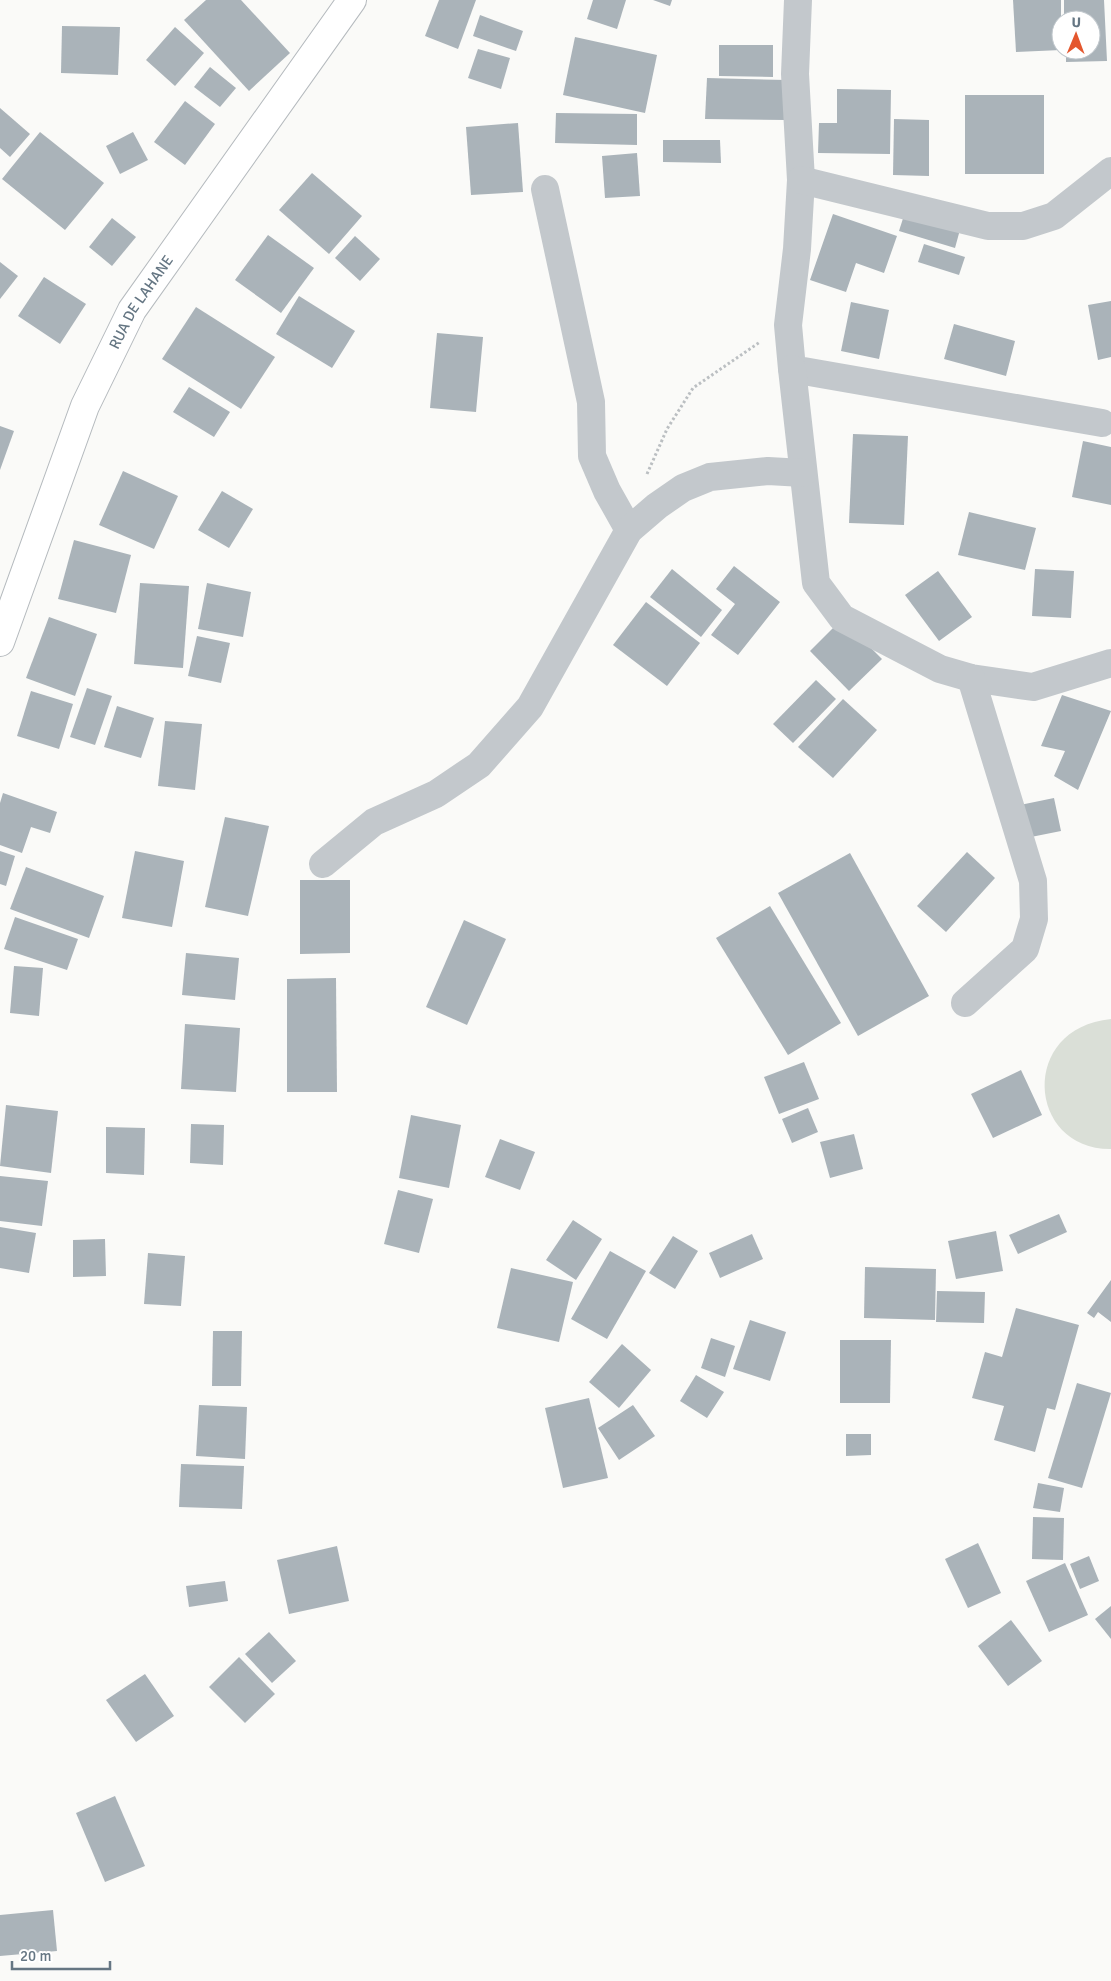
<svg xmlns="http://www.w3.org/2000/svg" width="1111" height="1981" font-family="Signika,sans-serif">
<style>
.green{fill:#dadfd7}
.building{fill:#aab3b9}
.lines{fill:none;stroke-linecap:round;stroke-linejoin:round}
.primary-casing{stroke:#b5babe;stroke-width:30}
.path{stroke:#bbbfc2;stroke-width:3;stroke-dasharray:2.5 2.5;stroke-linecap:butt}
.minor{stroke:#c3c8cc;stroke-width:28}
.primary{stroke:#fff;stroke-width:28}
.labels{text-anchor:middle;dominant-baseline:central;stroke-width:5;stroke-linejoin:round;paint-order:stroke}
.street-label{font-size:15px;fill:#657683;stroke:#fff}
</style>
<rect width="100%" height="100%" fill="#fafaf8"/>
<!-- green -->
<path class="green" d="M1111,1019v130c-84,1 -93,-121 0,-130z"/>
<!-- building -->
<g class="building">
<path d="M206,0h35l49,53 -41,38 -65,-71z"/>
<path d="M439,0h37l-18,49 -33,-13z"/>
<path d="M593,0h33l-9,29 -30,-10z"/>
<path d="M653,0h19l-2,6z"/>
<path d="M1013,0h48v50l-45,2z"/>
<path d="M1064,0h40l3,61 -41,1v-12h25v-30h-27z"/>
<path d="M480,15l43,16 -7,20 -43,-15z"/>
<path d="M62,26l58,1 -2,48 -57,-2z"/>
<path d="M175,27l29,26 -29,33 -29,-26z"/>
<path d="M575,37l82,18 -12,58 -82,-18z"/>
<path d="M719,45h54v32l-54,-1z"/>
<path d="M478,49l32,9 -9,31 -33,-11z"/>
<path d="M210,67l26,21 -16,19 -26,-20z"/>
<path d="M707,78l80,2 -1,40 -81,-1z"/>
<path d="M837,89l54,1 -1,64 -72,-1 1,-30h18z"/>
<rect x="965" y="95" width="79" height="79"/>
<path d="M185,101l30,23 -30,41 -31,-23z"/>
<path d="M0,108l30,26 -20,23 -10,-9z"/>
<path d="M556,113l81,1v31l-82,-2z"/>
<path d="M894,119l35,1v56l-36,-1z"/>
<path d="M518,123l5,69 -52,3 -5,-68z"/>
<path d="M40,132l64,51 -39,47 -63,-51z"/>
<path d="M133,132l15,28 -28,14 -14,-28z"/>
<path d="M663,140h57l1,23 -58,-1z"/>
<path d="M637,153l3,43 -35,2 -3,-42z"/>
<path d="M312,173l50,43 -33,38 -50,-44z"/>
<path d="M906,209l55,17 -6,22 -56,-17z"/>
<path d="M833,214l64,22 -13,37 -28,-10 -10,29 -36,-12z"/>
<path d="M112,218l24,19 -24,29 -23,-19z"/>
<path d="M268,235l46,33 -33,45 -46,-33z"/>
<path d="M355,236l25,23 -20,22 -25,-23z"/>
<path d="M924,244l41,13 -6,18 -41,-13z"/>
<path d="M0,262l18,14 -18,23z"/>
<path d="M44,277l42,27 -26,40 -42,-28z"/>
<path d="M299,296l56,35 -23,37 -56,-34z"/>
<path d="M1111,301v56l-13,3 -10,-55z"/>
<path d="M851,302l38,8 -10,49 -38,-8z"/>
<path d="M196,307l79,50 -34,52 -79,-50z"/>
<path d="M954,324l61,17 -9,35 -62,-17z"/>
<path d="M437,333l46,4 -7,75 -46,-4z"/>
<path d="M189,387l41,25 -16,25 -41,-25z"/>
<path d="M0,426l14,5 -14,39z"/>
<path d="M853,434l55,2 -4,89 -55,-2z"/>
<path d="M1083,441l28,6v58l-39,-8z"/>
<path d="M123,471l55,25 -24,53 -55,-24z"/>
<path d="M222,491l31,18 -24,39 -31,-18z"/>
<path d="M969,512l67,16 -11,42 -67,-15z"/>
<path d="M74,540l57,15 -15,58 -58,-14z"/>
<path d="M734,566l46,36 -42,53 -27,-20 24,-31 -19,-15z"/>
<path d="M672,569l50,41 -21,27 -51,-40z"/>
<path d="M1035,569l39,2 -3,47 -39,-2z"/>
<path d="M938,571l34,46 -33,24 -34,-46z"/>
<path d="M140,583l49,3 -6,82 -49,-4z"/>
<path d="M207,583l44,9 -8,45 -45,-8z"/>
<path d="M646,602l54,41 -33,43 -54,-41z"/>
<path d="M49,617l48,17 -22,62 -49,-18z"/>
<path d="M842,619l40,40 -33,32 -39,-40z"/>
<path d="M197,636l33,7 -9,40 -33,-7z"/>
<path d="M816,680l20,19 -43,44 -20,-19z"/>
<path d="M87,688l25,8 -17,49 -25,-8z"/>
<path d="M31,691l42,13 -14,45 -42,-13z"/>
<path d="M1062,695l49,16 -33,79 -24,-14 11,-25 -24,-5z"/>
<path d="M843,699l34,31 -44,48 -35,-31z"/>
<path d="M117,706l37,12 -13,40 -37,-11z"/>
<path d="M165,721l37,3 -7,66 -37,-4z"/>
<path d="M3,793l54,19 -7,21 -19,-6 -9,26 -22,-8v-42z"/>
<path d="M1054,798l7,33 -35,7 -6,-33z"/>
<path d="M225,817l44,9 -21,90 -43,-9z"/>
<path d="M0,851l15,5 -9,30 -6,-2z"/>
<path d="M135,851l49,10 -12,66 -50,-9z"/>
<path d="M967,852l28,26 -49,54 -29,-26z"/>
<path d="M850,853l79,143 -71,40 -80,-143z"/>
<path d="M26,867l78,29 -15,42 -79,-29z"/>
<path d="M300,880h50v73l-50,1z"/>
<path d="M770,906l71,117 -53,32 -72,-117z"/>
<path d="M15,917l63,22 -11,31 -63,-21z"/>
<path d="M464,920l42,19 -39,86 -41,-18z"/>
<path d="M186,953l53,5 -4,42 -53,-5z"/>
<path d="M14,966l29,2 -4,48 -29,-3z"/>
<path d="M336,978l1,114h-50v-113z"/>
<path d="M185,1024l55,4 -4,64 -55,-3z"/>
<path d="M804,1062l15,37 -40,15 -15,-37z"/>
<path d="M1021,1070l21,45 -49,23 -22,-44z"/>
<path d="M6,1105l52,6 -7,62 -51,-7z"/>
<path d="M808,1108l10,24 -26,11 -10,-24z"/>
<path d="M411,1115l50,10 -12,63 -50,-10z"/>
<path d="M191,1124l33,1 -1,40 -33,-2z"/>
<path d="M106,1127l39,1 -1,47 -38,-2z"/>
<path d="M854,1134l9,35 -33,9 -10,-36z"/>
<path d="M500,1139l35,13 -15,38 -35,-13z"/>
<path d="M0,1176l48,5 -6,45 -42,-5z"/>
<path d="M398,1190l35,9 -14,54 -35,-9z"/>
<path d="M1059,1214l8,18 -49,22 -9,-19z"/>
<path d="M573,1220l29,19 -26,41 -30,-20z"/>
<path d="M0,1227l36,6 -7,40 -29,-5z"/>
<path d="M996,1231l7,40 -47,8 -8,-38z"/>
<path d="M752,1234l11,25 -43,19 -11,-25z"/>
<path d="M673,1236l25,15 -23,38 -26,-16z"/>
<path d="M105,1239l1,37 -33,1v-37z"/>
<path d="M610,1251l36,20 -39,68 -36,-20z"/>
<path d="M148,1253l37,3 -4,50 -37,-2z"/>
<path d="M865,1267l71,2 -1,51 -71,-2z"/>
<path d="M511,1268l62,14 -14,60 -62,-14z"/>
<path d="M1111,1280v42l-13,-10 -4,6 -7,-5z"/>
<path d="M937,1291l48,1 -1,31 -48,-1z"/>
<path d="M1016,1308l63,17 -24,85 -8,-2 -12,44 -41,-12 10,-34 -32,-8 13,-46 17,5z"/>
<path d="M750,1320l36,12 -16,49 -37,-12z"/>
<path d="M213,1331h29l-1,55h-29z"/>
<path d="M711,1338l24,8 -10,31 -24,-9z"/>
<path d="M840,1340h51l-1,63h-50z"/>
<path d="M622,1344l29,26 -32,38 -30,-26z"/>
<path d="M696,1375l28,17 -17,26 -27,-17z"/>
<path d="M1077,1383l34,10 -29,95 -34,-10z"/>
<path d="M589,1398l19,80 -45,10 -18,-80z"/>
<path d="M199,1405l48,2 -2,52 -49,-3z"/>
<path d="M633,1405l22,31 -36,24 -21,-32z"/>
<path d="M846,1434h25v21l-25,1z"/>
<path d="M181,1464l63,2 -2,43 -63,-2z"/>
<path d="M1038,1483l26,5 -4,24 -27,-4z"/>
<path d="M1033,1517l31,1 -1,42 -31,-1z"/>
<path d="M978,1543l23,50 -33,15 -23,-49z"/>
<path d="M337,1546l12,55 -60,13 -12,-54z"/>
<path d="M1089,1556l10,25 -19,8 -10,-25z"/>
<path d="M1065,1563l23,52 -39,17 -23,-51z"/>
<path d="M225,1581l3,20 -39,6 -3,-21z"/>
<path d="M1111,1606v33l-16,-20z"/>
<path d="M1011,1620l31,41 -34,25 -30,-40z"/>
<path d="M269,1632l27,29 -24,22 -27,-29z"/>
<path d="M239,1657l36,37 -30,29 -36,-36z"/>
<path d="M145,1674l29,42 -38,26 -30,-42z"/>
<path d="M115,1796l30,70 -40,16 -29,-69z"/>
<path d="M53,1910l4,41 -57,5v-41z"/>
</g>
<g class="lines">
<defs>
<g id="primary">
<path id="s1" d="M0,642l85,-236 47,-96 220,-310"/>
</g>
</defs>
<!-- primary casing -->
<use href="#primary" class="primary-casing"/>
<!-- path -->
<path class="path" d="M647,474l20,-45 26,-41 67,-46"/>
<!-- minor -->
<g class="minor">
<path d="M798,0l-3,74 6,106 -4,69 -9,76 4,44 310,54"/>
<path d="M801,180l187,46h35l31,-10 57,-45"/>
<path d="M545,189l46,213 1,54 15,35 22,39"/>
<path d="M792,369l24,214 26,35 98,51 31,9 62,9 78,-24"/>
<path d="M323,864l51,-42 62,-28 43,-29 51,-58 99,-177 28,-24 26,-18 27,-11 58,-6 35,2"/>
<path d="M965,1003l60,-54 9,-30 -1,-38 -62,-203"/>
</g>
<!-- primary -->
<use href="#primary" class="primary"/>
</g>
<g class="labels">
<!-- street labels -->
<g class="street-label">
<text stroke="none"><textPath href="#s1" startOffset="369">RUA DE LAHANE</textPath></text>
</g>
</g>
<!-- north arrow -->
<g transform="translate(1076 35) rotate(1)"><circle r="24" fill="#ffffff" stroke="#c1c8cd"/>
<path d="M0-4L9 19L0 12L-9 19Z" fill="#e4572e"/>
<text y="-8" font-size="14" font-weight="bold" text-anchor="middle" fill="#657683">U</text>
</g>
<!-- scale -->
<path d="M12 1961v8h98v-8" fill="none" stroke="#657683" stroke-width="2.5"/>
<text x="20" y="1961" font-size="15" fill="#657683" stroke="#ffffff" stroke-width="4" paint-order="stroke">20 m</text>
</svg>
